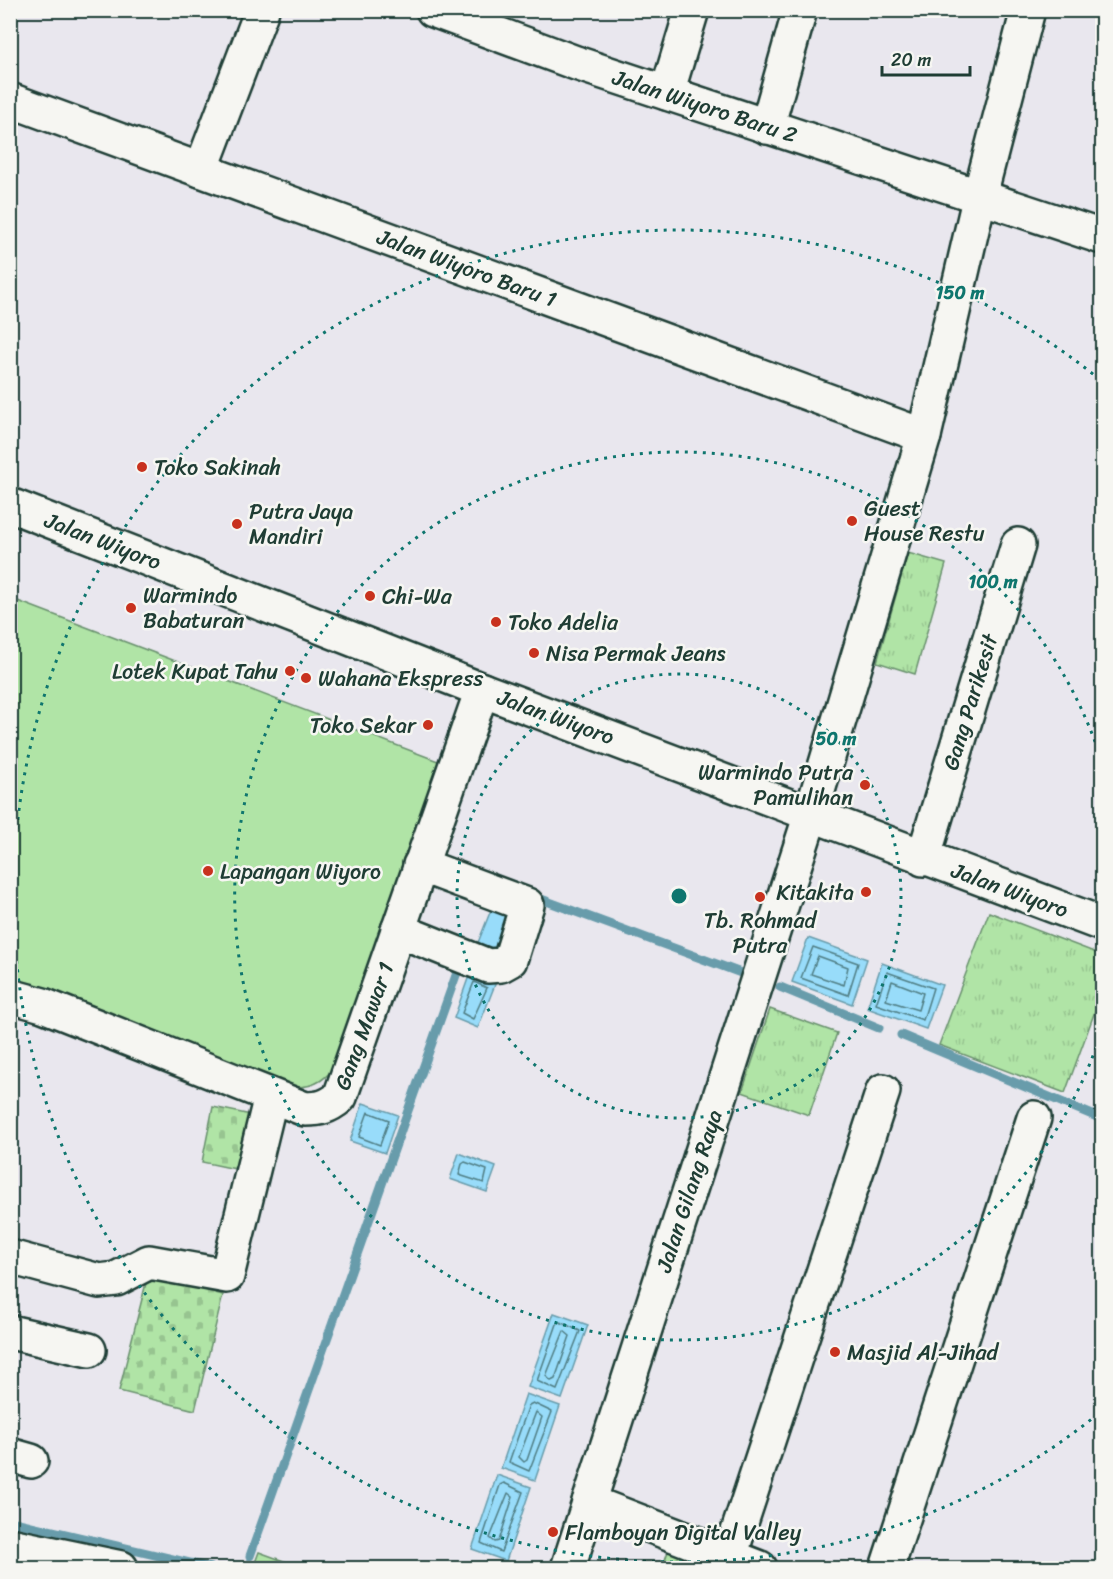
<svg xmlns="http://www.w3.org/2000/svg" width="1113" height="1579" font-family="Sriracha,sans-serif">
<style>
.grass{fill:url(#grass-tufts);stroke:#68906d;stroke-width:1.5}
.cemetery{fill:url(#cemetery-stones);stroke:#68906d;stroke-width:1.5}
.park{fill:#b0e4a6;stroke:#68906d;stroke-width:1.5}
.garden{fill:url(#garden-furrows);stroke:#68906d;stroke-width:1.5}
.water{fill:#98dcfa;stroke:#689cab;stroke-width:1.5}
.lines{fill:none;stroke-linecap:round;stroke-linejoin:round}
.shore{stroke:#4f7d83;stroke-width:1.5}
.stream{stroke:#689cab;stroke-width:9}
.minor-casing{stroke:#1f3d34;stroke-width:38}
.minor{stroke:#f6f6f2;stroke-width:33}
.ring{fill:none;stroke:#0f766e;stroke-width:3;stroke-dasharray:3 6}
.poi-dot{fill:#c8321e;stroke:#f6f6f2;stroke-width:2}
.labels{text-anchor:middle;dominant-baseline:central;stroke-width:5;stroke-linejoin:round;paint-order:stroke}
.street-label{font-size:22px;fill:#1f3d34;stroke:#f6f6f2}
.poi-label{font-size:22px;fill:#1f3d34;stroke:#f6f6f2;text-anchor:start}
.centre{fill:#0f766e;stroke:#f6f6f2;stroke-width:3}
.ring-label{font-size:18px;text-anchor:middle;font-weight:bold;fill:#0f766e;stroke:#f6f6f2;stroke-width:5;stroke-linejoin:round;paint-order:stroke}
</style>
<defs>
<pattern id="grass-tufts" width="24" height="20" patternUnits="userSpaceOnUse" patternTransform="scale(1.5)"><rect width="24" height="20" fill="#b0e4a6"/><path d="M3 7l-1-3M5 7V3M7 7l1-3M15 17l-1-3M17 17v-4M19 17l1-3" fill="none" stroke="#97c490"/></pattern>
<pattern id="cemetery-stones" width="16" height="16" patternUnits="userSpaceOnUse" patternTransform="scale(1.5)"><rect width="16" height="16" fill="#b0e4a6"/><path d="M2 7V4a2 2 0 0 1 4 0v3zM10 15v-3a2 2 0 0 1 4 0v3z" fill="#97c490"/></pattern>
<pattern id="garden-furrows" width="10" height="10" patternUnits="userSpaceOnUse" patternTransform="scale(1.5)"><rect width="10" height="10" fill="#b0e4a6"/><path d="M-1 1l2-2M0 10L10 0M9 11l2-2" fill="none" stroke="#97c490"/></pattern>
</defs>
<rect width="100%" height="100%" fill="#e9e7ee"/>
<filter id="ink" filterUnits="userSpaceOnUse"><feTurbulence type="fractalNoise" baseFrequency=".0167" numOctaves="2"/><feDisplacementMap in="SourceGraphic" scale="12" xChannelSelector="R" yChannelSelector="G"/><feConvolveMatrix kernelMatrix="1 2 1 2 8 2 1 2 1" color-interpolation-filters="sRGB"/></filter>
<g filter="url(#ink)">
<!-- grass -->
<g class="grass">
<path d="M908,553l38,11 -31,110 -38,-12z"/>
<path d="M989,912l113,43v37l-37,101 -126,-48z"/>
<path d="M770,1009l67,24 -28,82 -67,-23z"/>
<path d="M259,1552l44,16h-50z"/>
</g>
<!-- cemetery -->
<g class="cemetery">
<path d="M213,1107l48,10 -11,55 -48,-10z"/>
<path d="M148,1275l75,20 -28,115 -76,-19z"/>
</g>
<!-- park -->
<path class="park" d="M10,598l433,165 -102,296c-14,19 -24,29 -48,28l-282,-107z"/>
<!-- garden -->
<path class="garden" d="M670,1546l46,16 -3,6h-51z"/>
<!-- water -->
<g class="water">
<path d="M493,905l25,10 -17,45 -26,-10z"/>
<path d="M808,938l59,21 -15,45 -60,-22z"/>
<path d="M882,963l60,22 -16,44 -59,-21z"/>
<path d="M470,973l26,9 -18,46 -24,-10z"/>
<path d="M363,1103l35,12 -13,38 -35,-12z"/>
<path d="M459,1153l37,14 -9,25 -37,-13z"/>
<path d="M554,1313l34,12 -26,74 -34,-12z"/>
<path d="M526,1394l34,12 -25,74 -34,-12z"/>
<path d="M497,1475l34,12 -25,74 -34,-12z"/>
</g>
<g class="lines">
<!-- shore -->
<g class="shore">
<path d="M813,947l45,16 -10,32 -47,-17z"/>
<path d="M818,956l30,11 -4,18 -33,-11z"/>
<path d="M887,972l46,16 -10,32 -47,-16z"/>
<path d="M892,981l31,12 -5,17 -32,-10z"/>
<path d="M474,982l13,6 -14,31 -11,-6z"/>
<path d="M368,1112l21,8 -9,25 -21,-8z"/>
<path d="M465,1162l22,8 -3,13 -25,-8 3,-11z"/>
<path d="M560,1322l20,9 -23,59 -20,-9 20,-57z"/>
<path d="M564,1331l6,5 -15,43 -4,2 -5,-5z"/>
<path d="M533,1403l19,9 -23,59 -20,-9 20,-57z"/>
<path d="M536,1412l6,5 -15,43 -3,2 -5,-5z"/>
<path d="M504,1483l19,9 -22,60 -20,-9 19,-58z"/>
<path d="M508,1493l5,4 -14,44 -4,1 -5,-4z"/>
</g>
<!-- stream -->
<g class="stream">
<path d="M533,896l216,80"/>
<path d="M780,987l99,41"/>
<path d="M901,1035l201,84"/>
<path d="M10,1521l201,47"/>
<path d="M250,1556l210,-592"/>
</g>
<defs>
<g id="minor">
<path d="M433,10l143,53 526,174"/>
<path d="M667,93l25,-83"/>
<path d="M10,100l914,336"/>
<path d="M767,127l33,-117"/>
<path d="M201,170l61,-160"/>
<path d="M10,505l472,185 620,234"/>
<path d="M923,859l95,-314"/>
<path d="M398,930l90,36 13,-1 9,-5 17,-55 -107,-40"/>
<path d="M10,996l33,9 262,104c15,0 23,-2 35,-12l142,-407"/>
<path d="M10,1257l89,24 17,-2 33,-17 78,14 44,-180"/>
<path d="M10,1332l79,18"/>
<path d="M10,1455l21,6"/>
<path d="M589,1502l171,66"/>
<path d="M10,1545l111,23"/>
<path d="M568,1568l243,-754 113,-378 56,-241 48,-185"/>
<path d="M726,1568l157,-477"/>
<path d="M887,1568l147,-450"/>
</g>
</defs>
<!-- minor casing -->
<use href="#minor" class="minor-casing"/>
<!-- minor -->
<use href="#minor" class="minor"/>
</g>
</g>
<!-- distance rings -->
<g class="ring">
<circle cx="679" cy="896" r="222"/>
<path d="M1102 1030A444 444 0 1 1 1102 762"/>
<path d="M1098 1414A666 666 0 1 1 1098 378"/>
</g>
<!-- markers -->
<g class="poi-dot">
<circle cx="142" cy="467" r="6"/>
<circle cx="852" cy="521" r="6"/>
<circle cx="237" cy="524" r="6"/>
<circle cx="370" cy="596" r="6"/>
<circle cx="131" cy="608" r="6"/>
<circle cx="496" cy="622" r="6"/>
<circle cx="534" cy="653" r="6"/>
<circle cx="290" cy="671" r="6"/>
<circle cx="306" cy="678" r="6"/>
<circle cx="428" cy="725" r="6"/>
<circle cx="865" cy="785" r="6"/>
<circle cx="208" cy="871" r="6"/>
<circle cx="866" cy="892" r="6"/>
<circle cx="760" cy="897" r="6"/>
<circle cx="835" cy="1352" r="6"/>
<circle cx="553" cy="1532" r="6"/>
</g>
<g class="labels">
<!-- street labels -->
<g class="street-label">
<text transform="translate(705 106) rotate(18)">Jalan Wiyoro Baru 2</text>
<text transform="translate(467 268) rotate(20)">Jalan Wiyoro Baru 1</text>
<text transform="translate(103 541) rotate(21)">Jalan Wiyoro</text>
<text transform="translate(970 702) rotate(-73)">Gang Parikesit</text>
<text transform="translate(556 717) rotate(20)">Jalan Wiyoro</text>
<text transform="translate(1010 890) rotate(20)">Jalan Wiyoro</text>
<text transform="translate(364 1026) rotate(-70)">Gang Mawar 1</text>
<text transform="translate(689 1191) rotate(-72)">Jalan Gilang Raya</text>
</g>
<!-- poi labels -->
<g class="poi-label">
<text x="154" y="467">Toko Sakinah</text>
<text x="864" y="508">Guest<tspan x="864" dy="25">House Restu</tspan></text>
<text x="249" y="511">Putra Jaya<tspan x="249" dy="25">Mandiri</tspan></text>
<text x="143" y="595">Warmindo<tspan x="143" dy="25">Babaturan</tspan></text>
<text x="382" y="596">Chi-Wa</text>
<text x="508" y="622">Toko Adelia</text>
<text x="546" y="653">Nisa Permak Jeans</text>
<text x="278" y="671" text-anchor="end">Lotek Kupat Tahu</text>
<text x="318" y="678">Wahana Ekspress</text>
<text x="416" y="725" text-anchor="end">Toko Sekar</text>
<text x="853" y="772" text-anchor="end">Warmindo Putra<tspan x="853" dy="25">Pamulihan</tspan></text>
<text x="220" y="871">Lapangan Wiyoro</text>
<text x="854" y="892" text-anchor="end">Kitakita</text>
<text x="760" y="920" text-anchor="middle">Tb. Rohmad<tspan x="760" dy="25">Putra</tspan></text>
<text x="847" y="1352">Masjid Al-Jihad</text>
<text x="565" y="1532">Flamboyan Digital Valley</text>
</g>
</g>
<circle cx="679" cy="896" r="9" class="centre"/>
<g class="ring-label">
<text x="960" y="299">150 m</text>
<text x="993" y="588">100 m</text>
<text x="836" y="745">50 m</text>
</g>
<!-- margin -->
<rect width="1113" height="1579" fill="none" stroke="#f6f6f2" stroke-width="36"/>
<rect x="18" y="18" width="1077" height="1543" fill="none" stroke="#1f3d34" stroke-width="2" filter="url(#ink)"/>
<!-- scale -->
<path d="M882 66v9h88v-9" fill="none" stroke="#1f3d34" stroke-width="3"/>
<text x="891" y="66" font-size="18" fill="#1f3d34" stroke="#f6f6f2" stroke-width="4.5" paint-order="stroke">20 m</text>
</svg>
